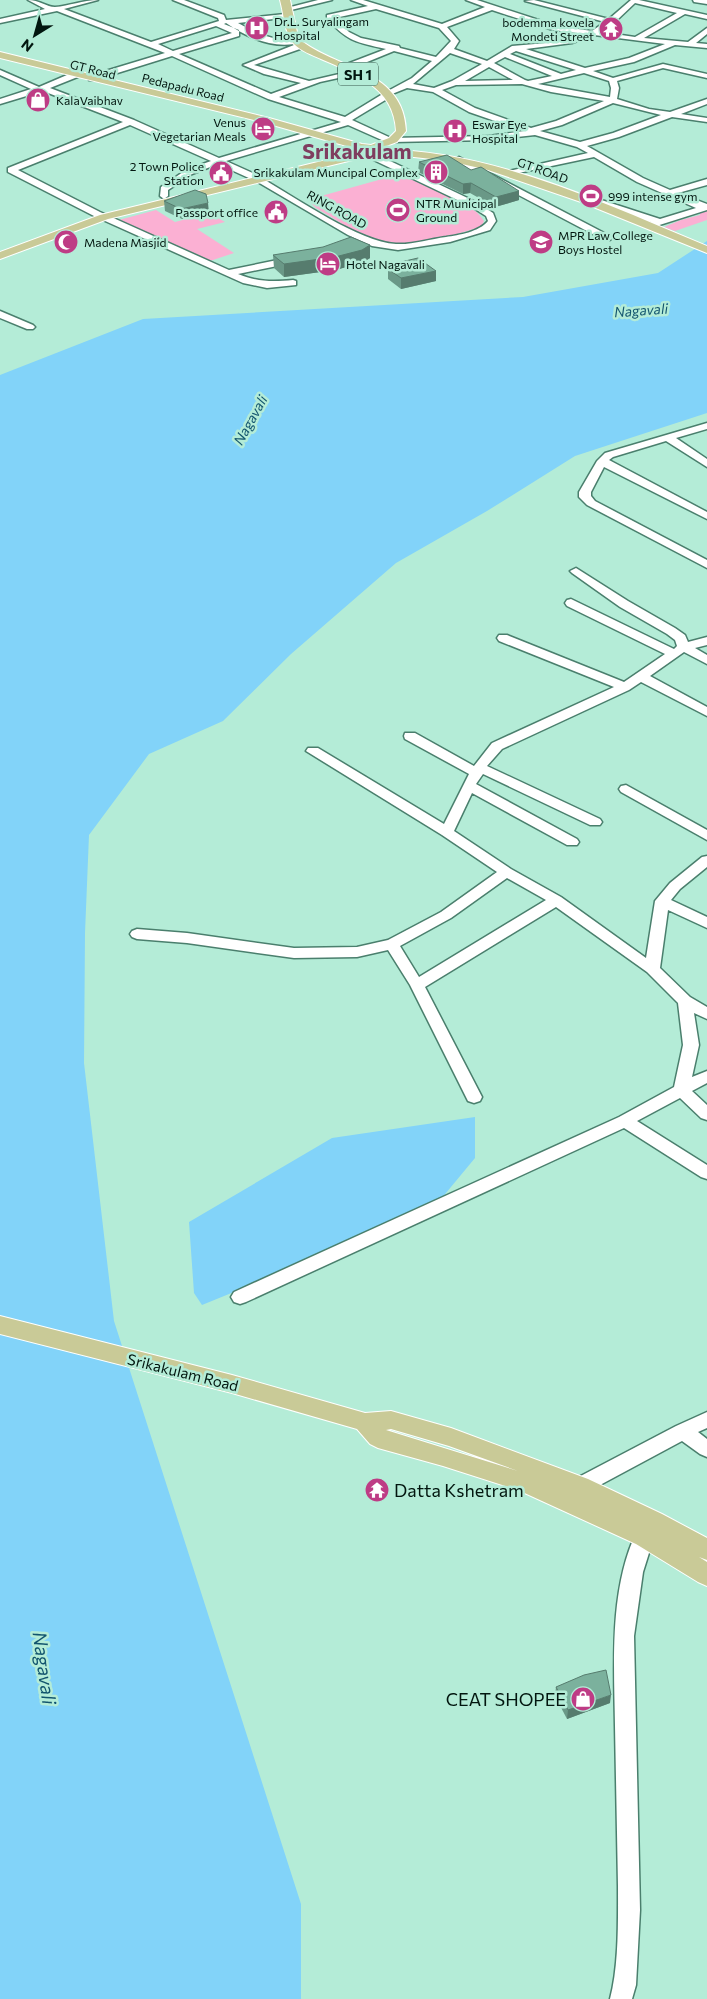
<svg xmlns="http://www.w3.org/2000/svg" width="707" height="1999" font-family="Commissioner,sans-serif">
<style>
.green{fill:#fbb0d3}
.water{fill:#82d3f9}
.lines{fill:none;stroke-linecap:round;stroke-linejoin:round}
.minor-casing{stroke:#4a7f6d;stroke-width:3}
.major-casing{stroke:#fff;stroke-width:2}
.minor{fill:#fff;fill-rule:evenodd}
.major{fill:#c9ca97;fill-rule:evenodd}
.wall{fill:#6a9887}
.shaded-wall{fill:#567c6e}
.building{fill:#7bb19d;stroke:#567c6e}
.labels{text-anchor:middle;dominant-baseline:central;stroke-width:5;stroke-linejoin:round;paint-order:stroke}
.far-poi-label{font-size:12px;fill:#02160f;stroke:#b4ecd7;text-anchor:start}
.far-street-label{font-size:12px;fill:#02160f;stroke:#b4ecd7}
.shield{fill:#b4ecd7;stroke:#37564b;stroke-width:1}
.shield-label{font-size:14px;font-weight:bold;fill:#02160f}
.far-water-label{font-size:14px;font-style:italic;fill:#12546e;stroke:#b4ecd7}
.street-label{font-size:15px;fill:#02160f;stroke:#b4ecd7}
.near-poi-label{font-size:18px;fill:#02160f;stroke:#b4ecd7;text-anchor:start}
.near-water-label{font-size:19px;font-style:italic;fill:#12546e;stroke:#b4ecd7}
.far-town-label{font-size:21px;font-weight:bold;fill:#7f3d5f;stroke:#b4ecd7}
</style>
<rect width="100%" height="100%" fill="#b4ecd7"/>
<!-- green -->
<g class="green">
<path d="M400,174c23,10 71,25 84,47l-3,6c-29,8 -74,24 -103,15 -18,-5 -44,-24 -62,-34l-6,-6 4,-4z"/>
<path d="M156,210l19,12 34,-9 16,9 -28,7 37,24 -24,8 -91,-41z"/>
<path d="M707,210v10l-32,11 -11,-4 17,-7 19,-5v-3z"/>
</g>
<!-- water -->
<g class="water">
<path d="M707,241v172l-132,43 -88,55 -91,52 -105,91 -68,67 -74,33 -60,81 -4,98 -1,130 30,258 187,583v95h-301v-1624l143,-56 380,-22 135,-24z"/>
<path d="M475,1117v41l-34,41 -83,36 -87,42 -69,28 -8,-12 -5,-71 143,-84z"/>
</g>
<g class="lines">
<defs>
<g id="minor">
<path d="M28,0c11,0 19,7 27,7 14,-1 28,-7 43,-7l-34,9 87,33 68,-21 -1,-3 -45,-18h11l40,15 2,5 59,-6v4h-3l-44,5c18,10 32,17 53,17h3v4c-24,4 -49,-8 -68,-21l-2,1 15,6v6l-60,18 92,40 30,-11 -37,-9 -21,-9 51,-20h6v4l-46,16 55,16 43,-10v4l-32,7 -41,15 66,20 36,-22h5v-3l26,-14 20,-17 -38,-10 -49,20h-6v-4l47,-18c-31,-7 -37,-7 -59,-30v-4l41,-9 -17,-6h12l79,24 43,-17 -19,-7h11l80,26 35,5 13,-9 -80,-21 9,-1 75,19 22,-19h8l68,15v4l-22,-5 -41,24 44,4 19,-14v6l-11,9 11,1v4l-32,-3 -41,17 -41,9 20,7 50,-14 44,10v4l-44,-10 -46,13 2,7 -2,11 32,10 21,3 37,-13v5l-26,10 26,4v4l-35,-5 -53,20 -32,9 56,32 27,12 37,-11v6l-29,8 29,11v6l-57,18 -4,-3 5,-3 -71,-23v-4h6l74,24 36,-11 -59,-26 -43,-25 -85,18v-4l79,-18 -11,-6 -42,-12 -46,5 -96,2 -9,-1 -36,-16 -122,36 31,14v4h-6l-33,-15 -26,10 -24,16v6l-4,3 -4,-3 1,-9 25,-17 25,-9 -81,-36 -112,45 82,42 129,58 63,-13 5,3 -5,3 -54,11c19,8 35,8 55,6l3,1v4l-29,3 -24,-5 -149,-67 -86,-44v-4l115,-46 -80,-31 -43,13v-5l31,-10 -31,-14v-5l39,17 35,-15h6v4l-30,12 84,32 85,38 122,-36 -73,-23 -96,-43 -77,24h-6v-4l76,-23 -108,-42 -57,12v-4l45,-10zM635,3l42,10 -42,24 -34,-5 15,-8v-3zM376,9l63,19 12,13 -15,16 -36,-9 -1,-2 -38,-8 -12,-6 -14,-14zM492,10l61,20 32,4 -27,8 -46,4 -25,15 -33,-12 5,-8 -12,-14zM216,26l16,7 -59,18 -15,-7zM594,35l71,9 -36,14 -44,10 -59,-19 46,-6zM516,51l60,19 -15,4 -51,-20zM450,53l32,11 -30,17 -18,7 -21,-4zM505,57l47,19 -24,5 -3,-1 -31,-17zM489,67l24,13 -48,1zM584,73l25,8 2,7 -1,9 -72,-13zM522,84l29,8 53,9 -48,20 -25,7 -56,-20 -33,-18 14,-5zM407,88l26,4 36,20 55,19 -35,5 -98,2 -39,-18 35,-21v-3zM613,103l48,12 -48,18 -33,9 -40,-11 22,-6z"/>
<path d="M318,0h14l-45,11 -4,-2z"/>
<path d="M693,0h14v4l-13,-2z"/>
<path d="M361,150h6l111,53 15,10 3,8 -6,9 -40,12 -52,8 -26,-4 -24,-11 -92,-54 7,-2c35,20 96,63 133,65 16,1 34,-5 50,-7 13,-2 33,-5 42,-16l-2,-5 -14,-9 -111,-53z"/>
<path d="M459,157l151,79 2,2 -2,2h-6l-148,-78 -1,-2z"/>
<path d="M0,311l33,14 2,2 -2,2h-6l-27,-11z"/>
<path d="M707,423v6l-31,9 31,21v8l-41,-26 -53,16 -4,3 98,52v7l-103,-52 -13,25v4l4,5 112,59v8l-120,-63 -8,-8v-5l18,-31 8,-8z"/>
<path d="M576,568l52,33 47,27 10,7 3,7 19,-5v8l-12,3 12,7v9l-23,-12 -34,24 57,31v9l-66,-34 -12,8 -127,59 -15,17 113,53 2,3 -2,3h-10l-107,-51 -7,10 101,55 2,3 -2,3h-10l-95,-52 -18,38 57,38 50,28 85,61 9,-57 15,-18 32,-26 5,-1v11l-27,22 -9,11 36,17v11l-39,-18 -8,58 30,29 17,10v12l-13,-6 5,32 -7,32 15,-6v12l-15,8 15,14v15l-6,-2 -21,-20 -43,23 70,44v14l-6,-2 -77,-49 -378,174 -6,2 -6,-2 -3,-5 3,-5 385,-175 55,-30 9,-42 -5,-42 -31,-31 -91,-65 -131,80 57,110 -2,4 -6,2 -6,-2 -58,-116 -22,-35 -31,7 -63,1 -107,-15 -50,-4 -5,-2 -2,-3 2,-3 5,-2 50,4 107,15 63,-1 31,-7 53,-28 56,-40 -55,-37 -136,-84 2,-3h10l126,76 25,-50 -64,-35 -1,-3 1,-3h10l59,33 18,-23 122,-56 -115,-46 -2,-3 2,-3h8l117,47 41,-28 -98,-48 -2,-3 2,-3 4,-1 103,50 3,-3 -2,-6 -8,-6 -47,-27 -48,-34 -2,-2zM507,878l39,22 -127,77 -19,-31 51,-28z"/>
<path d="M626,785l81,45v10l-86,-48 -2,-3 2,-3z"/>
<path d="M707,1412v16l-9,4 9,7v18l-7,-3 -18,-13 -95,51 -7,2 -7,-2 -2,-6 2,-6 103,-54z"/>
<path d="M644,1529l7,2 3,6 -11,35 -9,64 6,274 -4,75 -4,14h-22c9,-34 8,-78 8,-113 -1,-54 -2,-107 -3,-160 -1,-63 -6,-137 22,-195z"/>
</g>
<g id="major">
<path d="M280,0h10l7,32 6,10c38,28 101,29 103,89l-9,11 -19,7c117,2 223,53 329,97v7l-126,-51 -93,-32 -39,-9 -35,-4 -46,-2 -11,4 -249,60 -108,40v-7l100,-37 255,-62 -6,-4 1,-2 -88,-25 -262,-64v-6l269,66 93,26 9,1 18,-7 7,-7c-2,-44 -41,-57 -75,-72 -9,-4 -20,-8 -27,-15 -10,-12 -10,-30 -14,-44z"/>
<path d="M0,1316l232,59 133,38 26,-2 60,17 137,51 74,35 45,24v22l-8,-3 8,5v24l-9,-4 -62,-38 -118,-54 -75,-24 -65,-18 -8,-4 -13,-15 -125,-36 -232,-59zM391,1429l58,17 69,25 -132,-41z"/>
</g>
</defs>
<!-- minor casing -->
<use href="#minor" class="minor-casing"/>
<!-- major casing -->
<use href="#major" class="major-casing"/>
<!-- minor -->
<use href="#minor" class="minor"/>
<!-- major -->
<use href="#major" class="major"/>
</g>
<!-- wall -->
<g class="wall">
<path d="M419,162l52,8 48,21v9l-24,7 -25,-14 -7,1 -45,-22z"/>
<path d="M164,201l45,12 -27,6 -17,-8z"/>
<path d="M370,245v13l-8,5 -27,7 -51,7 -10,-9 -1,-13z"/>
<path d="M388,265l48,6v10l-35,8 -13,-10z"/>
<path d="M556,1687l54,16 -43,16 -12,-23z"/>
</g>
<!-- shaded-wall -->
<g class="shaded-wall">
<path d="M471,183l-1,10 -7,1v-10z"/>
<path d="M519,191v9l-24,7 1,-10z"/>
<path d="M208,203l1,10 -27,6 -1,-10z"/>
<path d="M370,245v13l-8,5 -27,7 -51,7v-13z"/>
<path d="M436,271v10l-35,8v-11z"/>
<path d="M611,1695l-1,8 -43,16 1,-9z"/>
</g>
<!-- building -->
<g class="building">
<path d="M447,155l24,15 10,-3 38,24 -23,6 -25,-14 -8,1 -44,-22z"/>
<path d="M195,190l11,4 2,9 -27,6 -17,-8z"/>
<path d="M351,237l19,8 -8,5 -27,7 -51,7 -11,-9 50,-8z"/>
<path d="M418,258l18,13 -35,7 -13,-9 4,-1 -4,-3z"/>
<path d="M606,1670l5,25 -43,15 -12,-23 28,-12z"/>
</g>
<!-- icons -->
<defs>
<symbol id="hospital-disc" viewBox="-11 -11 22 22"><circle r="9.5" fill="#be3c85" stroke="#b4ecd7"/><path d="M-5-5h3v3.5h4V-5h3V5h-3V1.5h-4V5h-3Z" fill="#fff"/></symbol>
<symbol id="temple-disc" viewBox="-11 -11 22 22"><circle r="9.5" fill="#be3c85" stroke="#b4ecd7"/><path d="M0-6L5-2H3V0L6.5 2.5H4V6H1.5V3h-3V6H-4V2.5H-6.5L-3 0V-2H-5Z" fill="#fff"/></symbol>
<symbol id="shop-disc" viewBox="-11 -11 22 22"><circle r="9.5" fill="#be3c85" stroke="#b4ecd7"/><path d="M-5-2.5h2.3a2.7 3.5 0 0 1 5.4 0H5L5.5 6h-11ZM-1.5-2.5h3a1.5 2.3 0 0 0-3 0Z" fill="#fff"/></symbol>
<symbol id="hotel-disc" viewBox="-11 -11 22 22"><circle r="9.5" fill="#be3c85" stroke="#b4ecd7"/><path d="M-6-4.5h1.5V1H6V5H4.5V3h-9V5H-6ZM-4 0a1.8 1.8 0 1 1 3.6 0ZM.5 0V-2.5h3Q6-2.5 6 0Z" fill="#fff"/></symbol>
<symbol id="building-disc" viewBox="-11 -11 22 22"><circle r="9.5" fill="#be3c85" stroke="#b4ecd7"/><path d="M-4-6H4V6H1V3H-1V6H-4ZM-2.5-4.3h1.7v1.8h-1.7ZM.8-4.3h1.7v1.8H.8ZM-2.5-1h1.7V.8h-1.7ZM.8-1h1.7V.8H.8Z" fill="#fff"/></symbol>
<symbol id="civic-disc" viewBox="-11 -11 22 22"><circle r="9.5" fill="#be3c85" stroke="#b4ecd7"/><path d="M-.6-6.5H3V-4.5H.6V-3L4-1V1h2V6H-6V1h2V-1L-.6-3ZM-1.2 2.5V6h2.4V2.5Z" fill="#fff"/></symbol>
<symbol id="stadium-disc" viewBox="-11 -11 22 22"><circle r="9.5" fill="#be3c85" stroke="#b4ecd7"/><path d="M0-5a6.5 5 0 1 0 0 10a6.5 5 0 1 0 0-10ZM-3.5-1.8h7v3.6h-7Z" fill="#fff"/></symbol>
<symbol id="mosque-disc" viewBox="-11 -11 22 22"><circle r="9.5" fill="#be3c85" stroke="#b4ecd7"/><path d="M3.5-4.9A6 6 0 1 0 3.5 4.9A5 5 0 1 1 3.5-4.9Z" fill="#fff"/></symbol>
<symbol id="university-disc" viewBox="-11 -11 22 22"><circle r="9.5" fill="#be3c85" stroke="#b4ecd7"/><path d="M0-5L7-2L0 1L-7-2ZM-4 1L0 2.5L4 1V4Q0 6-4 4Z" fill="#fff"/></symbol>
</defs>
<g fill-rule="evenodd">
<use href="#hospital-disc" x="243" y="14" width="28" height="28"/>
<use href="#temple-disc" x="597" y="15" width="28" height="28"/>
<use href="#shop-disc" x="24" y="86" width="28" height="28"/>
<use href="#hotel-disc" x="249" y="115" width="28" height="28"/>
<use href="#hospital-disc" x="441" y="117" width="28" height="28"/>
<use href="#building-disc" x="422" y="158" width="28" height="28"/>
<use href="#civic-disc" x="207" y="159" width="28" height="28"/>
<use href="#stadium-disc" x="577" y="182" width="28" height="28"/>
<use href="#stadium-disc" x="384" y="196" width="28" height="28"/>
<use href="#civic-disc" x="262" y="198" width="28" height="28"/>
<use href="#mosque-disc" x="52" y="228" width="28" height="28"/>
<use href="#university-disc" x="527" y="228" width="28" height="28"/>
<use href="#hotel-disc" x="314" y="250" width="28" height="28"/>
<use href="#temple-disc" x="363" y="1476" width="28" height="28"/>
<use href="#shop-disc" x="569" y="1685" width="28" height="28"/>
</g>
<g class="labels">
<!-- far-poi labels -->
<g class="far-poi-label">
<text x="274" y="21">Dr.L. Suryalingam<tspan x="274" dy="14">Hospital</tspan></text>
<text x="594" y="22" text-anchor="end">bodemma kovela<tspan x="594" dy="14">Mondeti Street</tspan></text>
<text x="56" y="100">KalaVaibhav</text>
<text x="246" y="122" text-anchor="end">Venus<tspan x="246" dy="14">Vegetarian Meals</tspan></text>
<text x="472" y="124">Eswar Eye<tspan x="472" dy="14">Hospital</tspan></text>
<text x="204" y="166" text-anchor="end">2 Town Police<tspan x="204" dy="14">Station</tspan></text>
<text x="418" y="172" text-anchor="end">Srikakulam Muncipal Complex</text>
<text x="608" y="196">999 intense gym</text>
<text x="416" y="203">NTR Municipal<tspan x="416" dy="14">Ground</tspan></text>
<text x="258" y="212" text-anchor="end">Passport office</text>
<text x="558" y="235">MPR Law College<tspan x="558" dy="14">Boys Hostel</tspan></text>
<text x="84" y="242">Madena Masjid</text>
<text x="346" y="264">Hotel Nagavali</text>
</g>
<!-- far-street labels -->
<g class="far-street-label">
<text transform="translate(93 69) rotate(14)">GT Road</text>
<text transform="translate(183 87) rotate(14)">Pedapadu Road</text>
<text transform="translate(543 170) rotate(20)">GT ROAD</text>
<text transform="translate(337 209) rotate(29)">RING ROAD</text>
</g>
<!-- shield labels -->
<rect class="shield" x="338" y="62.5" width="40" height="23" rx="4"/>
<g class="shield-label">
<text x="358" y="74">SH 1</text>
</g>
<!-- far-water labels -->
<g class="far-water-label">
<text transform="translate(641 310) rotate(-4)">Nagavali</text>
<text transform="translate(250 420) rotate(-61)">Nagavali</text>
</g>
<!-- street labels -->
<g class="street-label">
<text transform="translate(183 1372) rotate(14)">Srikakulam Road</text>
</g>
<!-- near-poi labels -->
<g class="near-poi-label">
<text x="394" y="1490">Datta Kshetram</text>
<text x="566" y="1699" text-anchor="end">CEAT SHOPEE</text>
</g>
<!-- near-water labels -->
<g class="near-water-label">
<text transform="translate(45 1668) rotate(82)">Nagavali</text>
</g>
<!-- far-town labels -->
<g class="far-town-label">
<text x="357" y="150">Srikakulam</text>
</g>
</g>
<!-- north arrow -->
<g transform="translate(35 35) rotate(217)" stroke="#b4ecd7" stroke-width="4" paint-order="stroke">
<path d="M0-4L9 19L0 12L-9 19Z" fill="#02160f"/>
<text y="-8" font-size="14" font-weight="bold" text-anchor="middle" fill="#02160f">N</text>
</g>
</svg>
